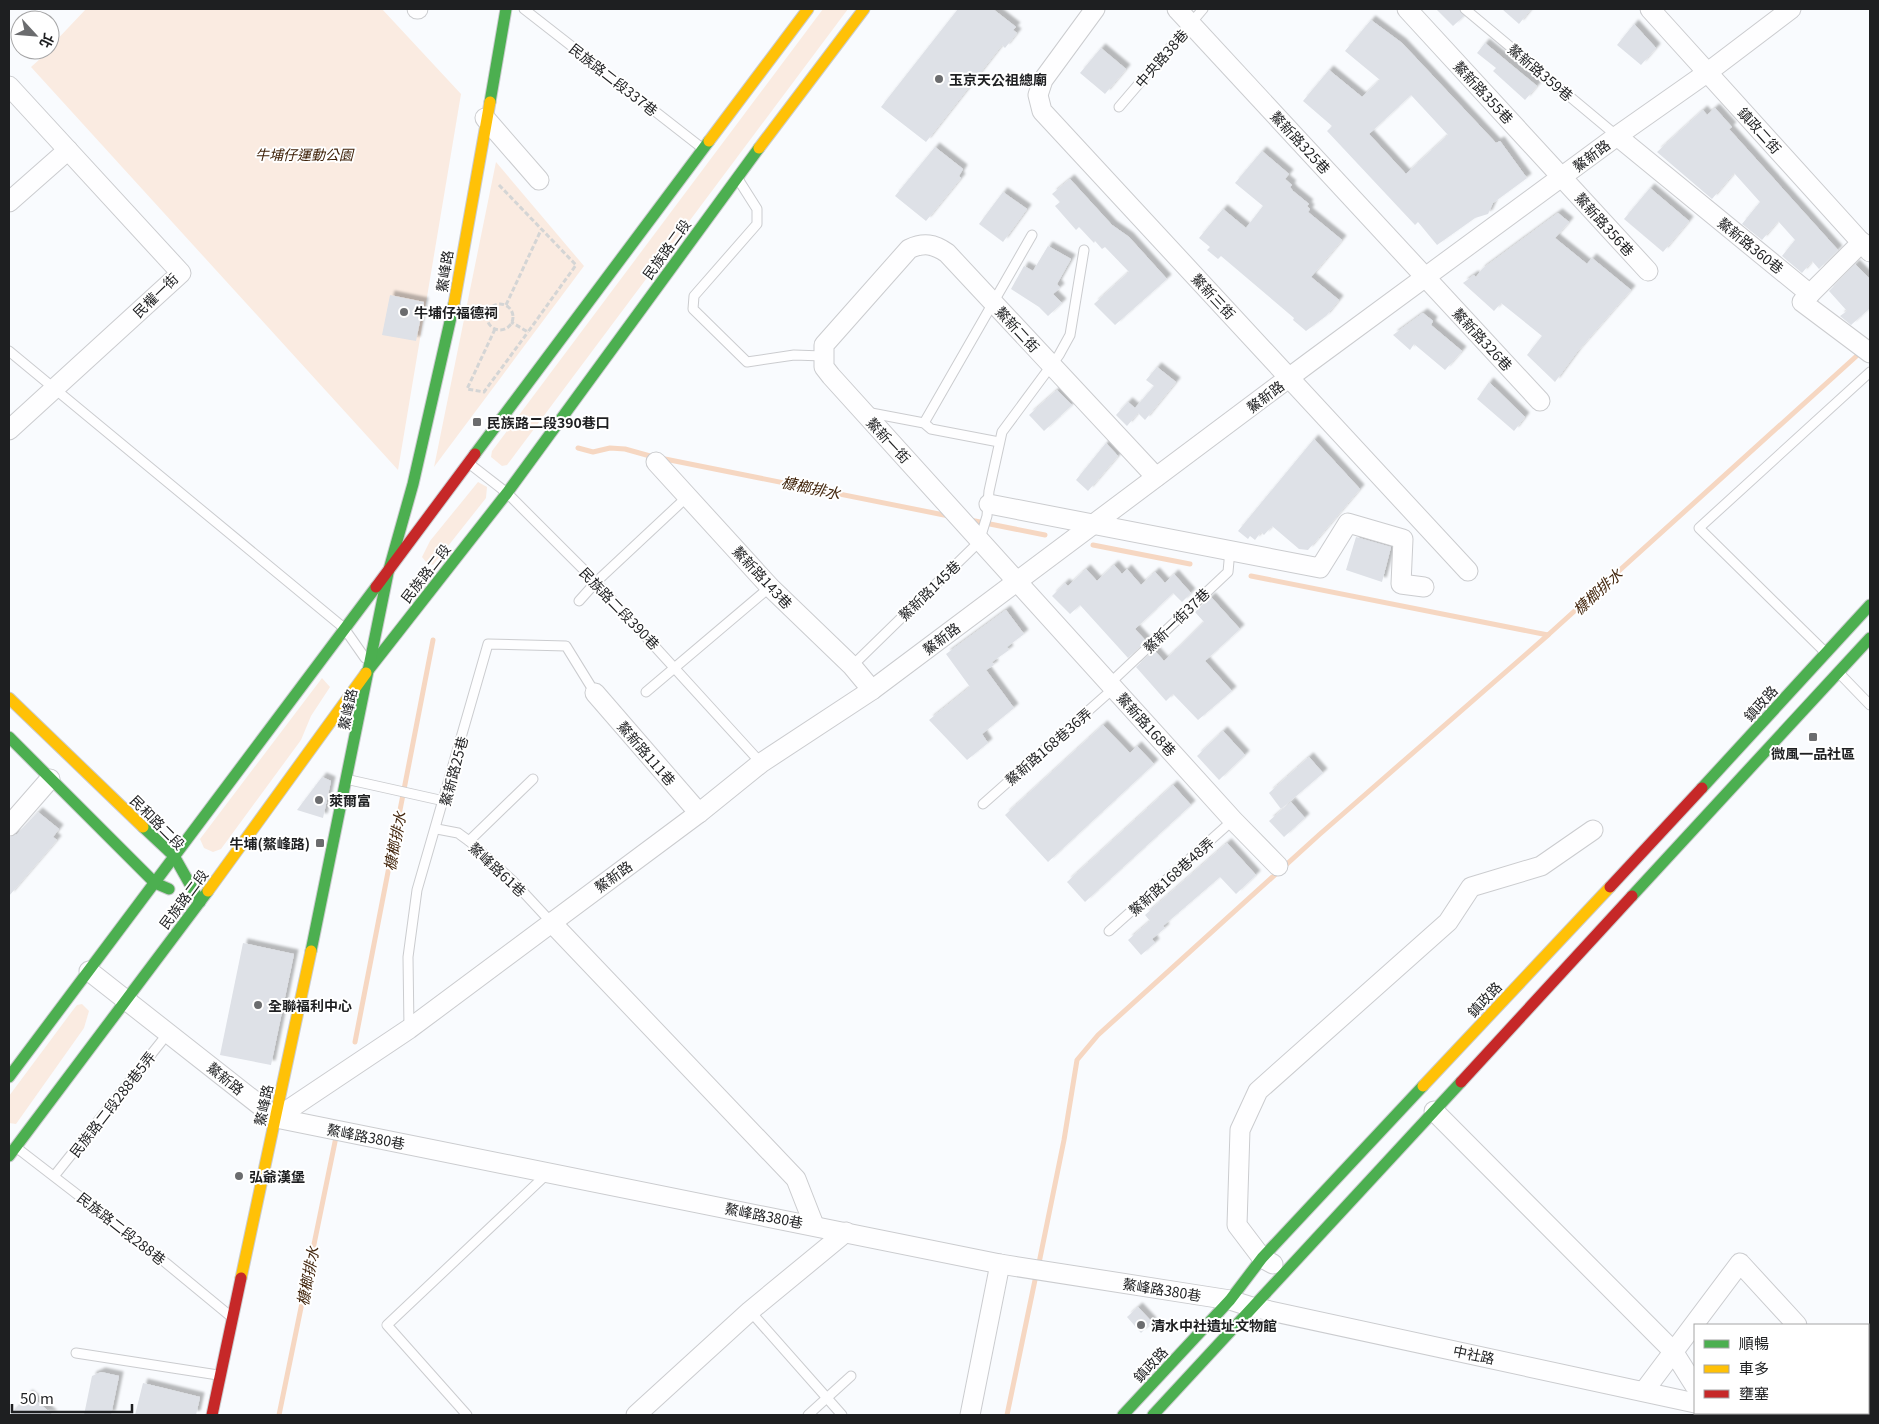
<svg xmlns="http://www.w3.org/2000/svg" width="1879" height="1424" font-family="Georgia,'Noto Sans TC',serif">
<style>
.green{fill:#faebe1}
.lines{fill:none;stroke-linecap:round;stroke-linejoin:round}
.stream{stroke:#f6d7c2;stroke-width:5}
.building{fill:#dee1e7;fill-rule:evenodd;filter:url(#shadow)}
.lane-casing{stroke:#cbcccf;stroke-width:11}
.street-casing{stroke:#cbcccf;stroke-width:21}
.fast-casing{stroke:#cbcccf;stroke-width:13}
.slow-casing{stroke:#cbcccf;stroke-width:13}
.jam-casing{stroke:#cbcccf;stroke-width:13}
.path{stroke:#d4d5d5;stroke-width:3;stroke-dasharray:5 2.5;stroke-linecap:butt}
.lane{stroke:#fefeff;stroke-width:9}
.street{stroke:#fefeff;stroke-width:19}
.fast{stroke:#4caf50;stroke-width:11}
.slow{stroke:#ffc107;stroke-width:11}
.jam{stroke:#c62828;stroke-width:11}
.poi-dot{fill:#6b6c6e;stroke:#fff;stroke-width:2}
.labels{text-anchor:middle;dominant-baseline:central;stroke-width:4;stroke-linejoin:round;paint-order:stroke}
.street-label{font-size:14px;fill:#1e1f21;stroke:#fff}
.poi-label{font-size:14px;font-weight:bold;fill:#1e1f21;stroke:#fff;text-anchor:start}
.park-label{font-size:14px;font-style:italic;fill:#3f2209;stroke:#fff}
.water-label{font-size:15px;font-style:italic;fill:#41240b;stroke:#fff}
</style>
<defs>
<filter id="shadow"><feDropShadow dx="4.5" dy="-4.5" stdDeviation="1" flood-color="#0004"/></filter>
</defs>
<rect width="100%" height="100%" fill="#f9fbfe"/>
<!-- green -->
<g class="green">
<path d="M86,9h296l79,85 -63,376 -367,-403 19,-17v-3z"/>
<path d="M823,9h25l-341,456 -5,1 -11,-9 1,-6z"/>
<path d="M496,162l88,104 -150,201z"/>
<path d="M478,482l9,5 -1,11 -53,67 -6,-2 -5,-6 8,-16z"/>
<path d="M322,678l8,9 -19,29 -10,24 -80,109 -8,3 -9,-4 -4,-9z"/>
<path d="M82,1004l7,7 -5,17 -68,96 -7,-1v-27l64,-86 4,-5z"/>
</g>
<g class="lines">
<!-- stream -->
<g class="stream">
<path d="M578,448l15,4 17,-4 15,1 25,7 299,60"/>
<path d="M970,520l75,15"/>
<path d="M1093,545l97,19"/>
<path d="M1251,576l297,59 313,-283"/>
<path d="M355,1042l78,-402"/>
<path d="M1039,1263l25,-123 13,-80 21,-25 222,-201 228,-199"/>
<path d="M279,1415l57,-278"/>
<path d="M1007,1415l28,-135"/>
</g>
</g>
<!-- building -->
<g class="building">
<path d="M958,9h35l23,18 -3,3 4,3 -12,15 -3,-3 -76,97 -45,-35z"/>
<path d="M1436,9h23l5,7 -11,10z"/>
<path d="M1502,9h29l-12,15z"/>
<path d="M1371,20l31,23 94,100 4,-2 27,37 -34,25 -5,11 -13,4 -38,27 -19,-23 -3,3 -88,-94 5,-5 -29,-25 26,-31 33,27 18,-17 -35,-29zM1411,95l37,40 -42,39 -37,-40z"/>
<path d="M1634,24l22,24 -15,17 -24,-20z"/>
<path d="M1485,43l52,43 -12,14 -32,-29 3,-3 -19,-15z"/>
<path d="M1101,48l25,21 -21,25 -25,-21z"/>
<path d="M1715,108l17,19 -3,2 109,121 -19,19 -7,-8 -10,12 -20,-17 13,-16 -17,-19 -16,19 -20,-16 18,-22 -26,-29 -22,26 -55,-47 46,-42 4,5z"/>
<path d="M935,147l28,22 -4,7 2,2 -35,43 -31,-25z"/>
<path d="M1262,151l27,23 -4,5 7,6 -2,2 3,4 16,13 -2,2 3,3 -2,3 34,28 -31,37 28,23 -13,16 -20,15 -13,-11 1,-2 -73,-62 -3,3 -11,-9 3,-3 -11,-9 24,-29 23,19 17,-22 -28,-23z"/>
<path d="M1070,179l42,46 17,12 38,42 -52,46 -21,-21 35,-32 -24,-25 -3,2 -7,-8 -1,2 -15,-16 -3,3 -21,-24 5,-4 -8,-8z"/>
<path d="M1650,188l39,33 -26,31 -39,-33z"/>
<path d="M1003,192l24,17 -24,33 -24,-18z"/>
<path d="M1558,213l11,9 -14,16 32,26 5,-6 39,32 -54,62 -22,30 -28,-27 15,-19 -41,-33 -7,8 -31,-28 11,-8 2,2 6,-8z"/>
<path d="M1048,246l23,13 -14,25 3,4 -7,6 9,9 -14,13 -9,-9 -28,-18 13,-23 9,5z"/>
<path d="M1855,264l15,15v29l-19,17 -11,-9 7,-5 -18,-20z"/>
<path d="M390,295l34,7 -8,39 -34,-6z"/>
<path d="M1423,313l10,8 -2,4 31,26 -17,19 -31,-26 -4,6 -17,-15z"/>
<path d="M1157,367l19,15 -31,38 -7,-7 -11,13 -11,-11 12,-13 7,6 19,-22 -8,-6z"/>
<path d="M1489,382l36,35 -11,14 -37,-32z"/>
<path d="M1057,390l15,15 -28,26 -15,-16z"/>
<path d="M1314,439l46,50 -52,61 -9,-1 -27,-23 -8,9 -3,-3 -6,8 -5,-4 -2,3 -10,-8z"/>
<path d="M1106,443l12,13 -30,35 -12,-11z"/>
<path d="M1356,537l35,10 -9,35 -36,-12z"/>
<path d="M1114,565l8,9 5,-5 14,16 14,-13 10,11 9,-9 17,19 -9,9 -9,-9 -38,36 11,12 -18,17 -48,-53 -10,9 -18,-18 13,-13 3,3 18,-17 11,12z"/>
<path d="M1211,597l29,32 -35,32 27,30 -34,29 -25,-26 -7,7 -30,-34 18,-17 10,11 13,-12 27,-27 -9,-10z"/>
<path d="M1006,610l18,24 -17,13 2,3 -17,12 2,3 -8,5 28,38 -32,26 6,9 -21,17 -38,-40 41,-33 -24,-33z"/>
<path d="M1103,725l27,28 7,-7 17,18 -106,98 -43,-47z"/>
<path d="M1223,731l22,24 -26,25 -22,-24z"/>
<path d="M1309,757l14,16 -42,36 -12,-16z"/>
<path d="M322,777l9,4 -8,37 -26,-8z"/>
<path d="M1173,785l18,20 -106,97 -18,-20z"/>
<path d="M1291,802l14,16 -21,19 -15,-16z"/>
<path d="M38,812l21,17 -6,8 4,3 -48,56v-59l8,-3z"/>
<path d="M1227,843l29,32 -20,19 -16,-17 -57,49 2,2 -13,11 3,4 -14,12 -13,-15 22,-19 -5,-6z"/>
<path d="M243,943l51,11 -23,111 -51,-10z"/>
<path d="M1138,1307l14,15 -11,11 -14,-16z"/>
<path d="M101,1372l18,4 -8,39h-27l8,-39z"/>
<path d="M143,1383l57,14 -4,18h-61z"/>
<path d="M28,1394l12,10 13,11h-43z"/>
</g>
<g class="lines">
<defs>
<g id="lane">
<path d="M524,9l178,139"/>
<path d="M1465,9l152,127"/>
<path d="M1119,107l84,-98"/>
<path d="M738,179l19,30v15l-63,72 -1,13 54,53 47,-7 29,1"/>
<path d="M9,351l335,277 21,30"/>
<path d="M866,412l58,11 7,6 68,13"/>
<path d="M924,423l108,-188"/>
<path d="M471,465l36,28 89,89 165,181"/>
<path d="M579,601l17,-19 92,-86"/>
<path d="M1824,651l-125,-123 171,-156"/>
<path d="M852,666l127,-124 8,-26 2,-25 13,-59 57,-77 11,-20 14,-85"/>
<path d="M1840,674l30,31"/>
<path d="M1109,684l119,-112 2,-22"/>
<path d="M646,692l124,-105"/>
<path d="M350,780l94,21"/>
<path d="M983,804l131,-116"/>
<path d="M437,829l21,4 11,8 43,39 39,42"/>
<path d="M469,841l64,-62"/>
<path d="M1109,931l124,-111"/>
<path d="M409,1028l-1,-71 9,-67 71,-246 78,2 29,47"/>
<path d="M17,1148l149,115 63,52"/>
<path d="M55,1175l114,-143"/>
<path d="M750,1311l92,104"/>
<path d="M76,1353l142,22"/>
<path d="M467,1415l-80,-90 161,-152"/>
<path d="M808,1415l43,-39"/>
</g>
<g id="street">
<path d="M417,9h1"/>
<path d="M1095,9l-52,71 -5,15 4,16 426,460"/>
<path d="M1177,9l363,392"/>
<path d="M1407,9l241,262"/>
<path d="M1650,9l220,243"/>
<path d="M9,86l172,187 -172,157"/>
<path d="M485,118l54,62"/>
<path d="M1617,136l193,158 -8,8 68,51"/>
<path d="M9,202l59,-52"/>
<path d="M1810,294l52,-52"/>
<path d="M656,462l114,125 82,79 20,24"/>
<path d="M1156,477l-209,-224c-13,-9 -23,-11 -38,-4l-85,96v22l7,9 402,444 45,46"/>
<path d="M989,504l331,64 28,-45 55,16 -2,45 23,3"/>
<path d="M595,693l104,120"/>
<path d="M9,826l41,-47"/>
<path d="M551,922l245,257 18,46"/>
<path d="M89,971l187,147 133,-89 290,-216 62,-50 111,-73 438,-328 307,-226 91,-64 83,-63"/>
<path d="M1434,1111l239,240 22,35"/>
<path d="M276,1118l724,146 230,36 22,7 443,96"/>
<path d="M1273,1264l-11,-6 -25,-33 3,-95 18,-39 190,-169 23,-35 70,-21 52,-36"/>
<path d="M1644,1391l96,-128 57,62"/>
<path d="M1868,1403l2,3"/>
<path d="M1747,1413l15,2"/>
<path d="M636,1415l114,-104 96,-79"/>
<path d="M970,1415l30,-151"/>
</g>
<g id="fast">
<path d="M490,102l16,-93"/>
<path d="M475,454l234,-313"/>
<path d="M366,673l141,-180 252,-345"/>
<path d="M9,737l146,146 14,6"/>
<path d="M1702,788l168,-183"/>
<path d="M143,827l31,29 26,46"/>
<path d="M1632,896l238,-258"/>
<path d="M311,951l77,-378 25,-89 41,-180"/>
<path d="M9,1077l367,-490"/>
<path d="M9,1156l199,-265"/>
<path d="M1123,1415l107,-115 32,-42 161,-172"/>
<path d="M1153,1415l308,-333"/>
</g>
<g id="slow">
<path d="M709,141l99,-132"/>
<path d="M759,148l105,-139"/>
<path d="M454,304l36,-202"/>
<path d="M9,698l134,129"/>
<path d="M208,891l158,-218"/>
<path d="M1423,1086l187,-199"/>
<path d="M241,1278l70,-327"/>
</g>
<g id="jam">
<path d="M376,587l99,-133"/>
<path d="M1610,887l92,-99"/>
<path d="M1461,1082l171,-186"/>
<path d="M212,1415l29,-137"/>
</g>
</defs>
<!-- lane casing -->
<use href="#lane" class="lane-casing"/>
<!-- street casing -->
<use href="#street" class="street-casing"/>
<!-- fast casing -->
<use href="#fast" class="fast-casing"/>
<!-- slow casing -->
<use href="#slow" class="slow-casing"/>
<!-- jam casing -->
<use href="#jam" class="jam-casing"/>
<!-- path -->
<g class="path">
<path d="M499,185l77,80 -48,67 -17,-10"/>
<circle cx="500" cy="317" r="13"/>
<path d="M506,305l35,-75"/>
<path d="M473,311l14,3"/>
<path d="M495,329l-28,60 17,3 44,-60"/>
</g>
<!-- lane -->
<use href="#lane" class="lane"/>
<!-- street -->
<use href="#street" class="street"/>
<!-- fast -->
<use href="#fast" class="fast"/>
<!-- slow -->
<use href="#slow" class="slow"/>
<!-- jam -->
<use href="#jam" class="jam"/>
</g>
<!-- markers -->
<g class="poi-dot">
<circle cx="939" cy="79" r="5"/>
<circle cx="404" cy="312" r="5"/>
<rect x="472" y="417" width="10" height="10" rx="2.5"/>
<rect x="1808" y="732" width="10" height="10" rx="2.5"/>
<circle cx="319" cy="800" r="5"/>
<rect x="315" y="838" width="10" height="10" rx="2.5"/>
<circle cx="258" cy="1005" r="5"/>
<circle cx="239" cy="1176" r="5"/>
<circle cx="1141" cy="1325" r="5"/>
</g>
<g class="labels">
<!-- street labels -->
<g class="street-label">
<text transform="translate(1161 58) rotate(-49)">中央路38巷</text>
<text transform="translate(1541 72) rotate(40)">鰲新路359巷</text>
<text transform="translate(614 79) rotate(38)">民族路二段337巷</text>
<text transform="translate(1484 92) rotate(47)">鰲新路355巷</text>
<text transform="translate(1760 130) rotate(48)">鎮政二街</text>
<text transform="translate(1301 142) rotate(47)">鰲新路325巷</text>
<text transform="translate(1591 155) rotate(-37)">鰲新路</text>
<text transform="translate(1605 224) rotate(48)">鰲新路356巷</text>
<text transform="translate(1751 245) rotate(39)">鰲新路360巷</text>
<text transform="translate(666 249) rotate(-54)">民族路二段</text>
<text transform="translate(444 271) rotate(-81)">鰲峰路</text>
<text transform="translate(155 295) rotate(-44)">民權一街</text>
<text transform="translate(1214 296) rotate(47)">鰲新三街</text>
<text transform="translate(1018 329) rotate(47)">鰲新二街</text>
<text transform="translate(1483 339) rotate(47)">鰲新路326巷</text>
<text transform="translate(1265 396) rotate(-37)">鰲新路</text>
<text transform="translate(889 440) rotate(47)">鰲新一街</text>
<text transform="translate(425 573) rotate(-52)">民族路二段</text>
<text transform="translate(763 577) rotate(47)">鰲新路143巷</text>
<text transform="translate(929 590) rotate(-44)">鰲新路145巷</text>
<text transform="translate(620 608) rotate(46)">民族路二段390巷</text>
<text transform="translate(1176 620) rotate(-44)">鰲新一街37巷</text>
<text transform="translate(941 638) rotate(-37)">鰲新路</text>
<text transform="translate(1760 703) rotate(-48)">鎮政路</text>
<text transform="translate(347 709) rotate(-78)">鰲峰路</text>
<text transform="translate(1147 724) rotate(48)">鰲新路168巷</text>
<text transform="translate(1048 746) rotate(-41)">鰲新路168巷36弄</text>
<text transform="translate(647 753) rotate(49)">鰲新路111巷</text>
<text transform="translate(453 771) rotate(-75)">鰲新路25巷</text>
<text transform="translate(158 822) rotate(45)">民和路二段</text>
<text transform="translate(498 869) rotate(43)">鰲峰路61巷</text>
<text transform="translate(613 876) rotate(-36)">鰲新路</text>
<text transform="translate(1171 876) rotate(-42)">鰲新路168巷48弄</text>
<text transform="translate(183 899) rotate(-53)">民族路二段</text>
<text transform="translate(1484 999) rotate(-47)">鎮政路</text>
<text transform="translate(226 1078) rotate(39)">鰲新路</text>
<text transform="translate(112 1104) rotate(-52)">民族路二段288巷5弄</text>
<text transform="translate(263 1105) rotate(-78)">鰲峰路</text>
<text transform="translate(366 1136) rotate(11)">鰲峰路380巷</text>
<text transform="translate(764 1215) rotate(11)">鰲峰路380巷</text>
<text transform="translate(122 1228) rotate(38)">民族路二段288巷</text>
<text transform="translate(1162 1289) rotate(9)">鰲峰路380巷</text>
<text transform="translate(1474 1354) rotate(12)">中社路</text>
<text transform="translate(1150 1364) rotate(-47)">鎮政路</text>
</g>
<!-- poi labels -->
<g class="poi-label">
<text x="949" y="79">玉京天公祖總廟</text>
<text x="414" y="312">牛埔仔福德祠</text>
<text x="487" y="422">民族路二段390巷口</text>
<text x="1813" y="753" text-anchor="middle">微風一品社區</text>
<text x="329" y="800">萊爾富</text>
<text x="310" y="843" text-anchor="end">牛埔(鰲峰路)</text>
<text x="268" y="1005">全聯福利中心</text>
<text x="249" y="1176">弘爺漢堡</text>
<text x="1151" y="1325">清水中社遺址文物館</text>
</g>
<!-- park labels -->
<g class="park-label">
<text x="304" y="154">牛埔仔運動公園</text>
</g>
<!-- water labels -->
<g class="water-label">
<text transform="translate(811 487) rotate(12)">槺榔排水</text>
<text transform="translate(1597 591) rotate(-42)">槺榔排水</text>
<text transform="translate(394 841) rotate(-79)">槺榔排水</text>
<text transform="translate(307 1276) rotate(-79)">槺榔排水</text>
</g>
</g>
<!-- border -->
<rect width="1879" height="1424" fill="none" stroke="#1e1f21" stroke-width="20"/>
<!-- legend -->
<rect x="1694" y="1324" width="175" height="90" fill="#ffffff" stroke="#a5a5a6"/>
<rect x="1704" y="1340" width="25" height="8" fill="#4caf50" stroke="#a5a5a6"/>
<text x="1739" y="1349" font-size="15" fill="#1e1f21">順暢</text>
<rect x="1704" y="1365" width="25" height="8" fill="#ffc107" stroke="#a5a5a6"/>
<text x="1739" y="1374" font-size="15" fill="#1e1f21">車多</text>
<rect x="1704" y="1390" width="25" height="8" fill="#c62828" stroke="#a5a5a6"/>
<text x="1739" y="1399" font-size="15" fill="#1e1f21">壅塞</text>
<!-- north arrow -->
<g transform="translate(35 35) rotate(116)"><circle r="24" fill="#ffffff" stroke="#a5a5a6"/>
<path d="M0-4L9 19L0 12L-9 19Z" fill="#6b6c6e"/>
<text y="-8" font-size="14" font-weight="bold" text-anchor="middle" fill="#1e1f21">北</text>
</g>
<!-- scale -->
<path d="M12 1404v8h120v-8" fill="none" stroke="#1e1f21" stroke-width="2.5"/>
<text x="20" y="1404" font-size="15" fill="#1e1f21" stroke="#ffffff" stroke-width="4" paint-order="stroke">50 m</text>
</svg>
